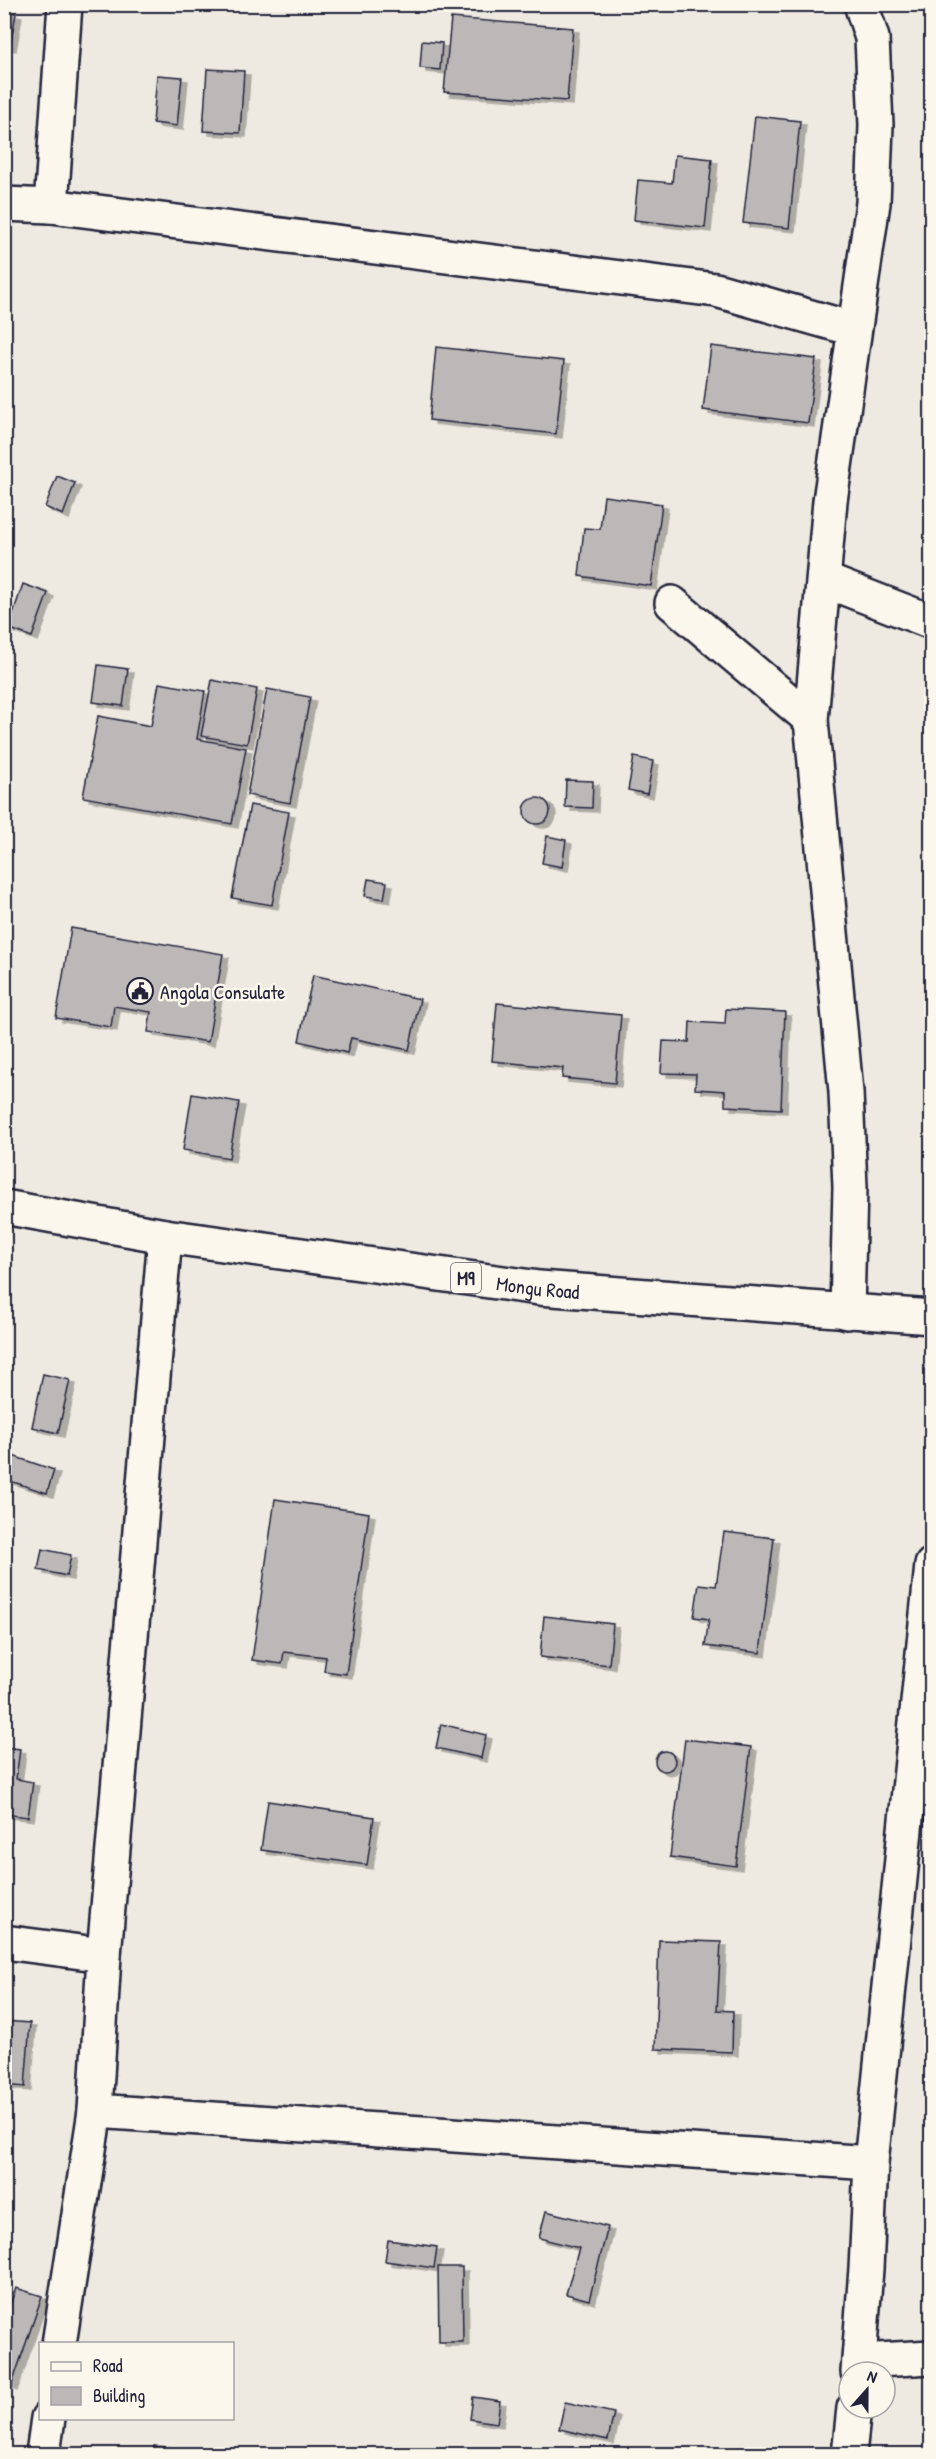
<svg xmlns="http://www.w3.org/2000/svg" width="936" height="2459" font-family="'Patrick Hand',sans-serif">
<style>
.building{fill:#bcb8b8;stroke:#22223b;stroke-width:1.5;filter:url(#shadow)}
.lines{fill:none;stroke-linecap:round;stroke-linejoin:round}
.minor-casing{stroke:#22223b;stroke-width:38}
.primary-casing{stroke:#22223b;stroke-width:38}
.minor{stroke:#fbf7ec;stroke-width:33}
.primary{stroke:#fbf7ec;stroke-width:33}
.labels{text-anchor:middle;dominant-baseline:central;stroke-width:5;stroke-linejoin:round;paint-order:stroke}
.shield{fill:#fbf7ec;stroke:#636270;stroke-width:1.5}
.shield-label{font-size:18px;font-weight:bold;fill:#22223b}
.poi-label{font-size:20px;fill:#22223b;stroke:#fbf7ec;text-anchor:start}
.street-label{font-size:20px;fill:#22223b;stroke:#fbf7ec}
</style>
<defs>
<filter id="shadow"><feDropShadow dx="6" dy="4" stdDeviation="0" flood-color="#0004"/></filter>
</defs>
<rect width="100%" height="100%" fill="#eeeae2"/>
<filter id="ink" filterUnits="userSpaceOnUse"><feTurbulence type="fractalNoise" baseFrequency=".0167" numOctaves="2"/><feDisplacementMap in="SourceGraphic" scale="12" xChannelSelector="R" yChannelSelector="G"/><feConvolveMatrix kernelMatrix="1 2 1 2 8 2 1 2 1" color-interpolation-filters="sRGB"/></filter>
<g filter="url(#ink)">
<!-- building -->
<g class="building">
<path d="M4,11l12,2 -6,34 -6,-1z"/>
<path d="M451,18l122,10 -6,73 -123,-9z"/>
<path d="M422,41l20,2 -2,27 -20,-2z"/>
<path d="M207,69l37,2 -4,62 -37,-2z"/>
<path d="M157,75l25,2 -5,49 -24,-3z"/>
<path d="M755,116l45,5 -11,107 -46,-5z"/>
<path d="M675,155l37,4 -7,69 -71,-8 4,-40 34,3z"/>
<path d="M711,346l105,13 -8,64 -105,-13z"/>
<path d="M436,347l128,14 -8,73 -127,-14z"/>
<path d="M57,476l18,7 -12,32 -18,-8z"/>
<path d="M604,496l58,8 -11,82 -72,-10 5,-48 16,1z"/>
<path d="M23,584l25,9 -16,44 -24,-9z"/>
<path d="M98,665l30,4 -5,37 -30,-4z"/>
<path d="M212,680l45,9 -10,55 -46,-8z"/>
<path d="M159,683l46,8 -8,48 49,9 -14,76 -149,-27 15,-81 53,10z"/>
<path d="M267,689l43,8 -20,106 -43,-8z"/>
<path d="M634,757l19,4 -6,33 -19,-4z"/>
<path d="M566,780l27,1 -1,27 -27,-1z"/>
<circle cx="537" cy="811" r="13"/>
<path d="M250,805l39,7 -17,93 -40,-7z"/>
<path d="M547,836l19,4 -4,27 -20,-4z"/>
<path d="M368,879l19,3 -3,17 -19,-3z"/>
<path d="M71,928l152,26 -15,88 -60,-10 3,-20 -37,-6 -3,21 -55,-9z"/>
<path d="M313,975l107,24 -11,51 -58,-12 -4,15 -48,-12z"/>
<path d="M497,1003l124,12 -6,68 -53,-5 1,-10 -71,-7z"/>
<path d="M726,1009l59,3 -4,97 -56,-3v-15l-30,-2 1,-15 -35,-1 2,-32 26,1 1,-20 35,2z"/>
<path d="M192,1094l47,8 -10,56 -46,-8z"/>
<path d="M43,1374l27,6 -12,53 -26,-6z"/>
<path d="M4,1453l50,17 -7,23 -43,-14z"/>
<path d="M275,1499l94,14 -23,161 -22,-3 2,-14 -42,-5 -2,12 -30,-4z"/>
<path d="M724,1532l50,6 -14,115 -55,-7 4,-27 -15,-2 5,-33 17,2z"/>
<path d="M42,1549l29,6 -4,21 -29,-6z"/>
<path d="M544,1616l69,8 -4,41 -69,-8z"/>
<path d="M441,1724l45,11 -5,23 -45,-10z"/>
<path d="M685,1739l66,8 -15,119 -66,-9z"/>
<path d="M4,1747l16,2 -4,30 17,3 -5,35 -24,-3z"/>
<circle cx="665" cy="1761" r="10"/>
<path d="M268,1801l106,16 -7,48 -106,-15z"/>
<path d="M659,1940l62,2 -4,68 16,1 -1,41 -77,-3z"/>
<path d="M4,2021l26,2 -5,64 -21,-2z"/>
<path d="M546,2211l62,16 -19,73 -23,-6 13,-46 -40,-10z"/>
<path d="M388,2240l49,7 -3,21 -49,-7z"/>
<path d="M438,2267h24l1,75h-24z"/>
<path d="M16,2288l26,8 -31,91 -7,-3v-62z"/>
<path d="M473,2397l27,4 -3,22 -27,-4z"/>
<path d="M565,2402l49,11 -6,27 -49,-11z"/>
<path d="M154,2446l73,7v1h-74z"/>
</g>
<g class="lines">
<defs>
<g id="minor">
<path d="M4,204l47,2 665,84 137,39"/>
<path d="M51,206l14,-202"/>
<path d="M824,580l108,42"/>
<path d="M672,603l139,117"/>
<path d="M847,1312l3,-125 -4,-95 -35,-372 19,-219 43,-298 3,-78 -4,-87 -11,-34"/>
<path d="M4,1942l100,13"/>
<path d="M95,2111l776,52"/>
<path d="M59,2344l36,-233 9,-156 61,-719"/>
<path d="M859,2361l73,-4"/>
<path d="M858,2372l8,-103 5,-106 61,-598"/>
<path d="M43,2454l5,-36"/>
<path d="M849,2454l5,-46"/>
</g>
<g id="primary">
<path id="s1" d="M4,1207l161,29 374,52 393,29"/>
</g>
</defs>
<!-- minor casing -->
<use href="#minor" class="minor-casing"/>
<!-- primary casing -->
<use href="#primary" class="primary-casing"/>
<!-- minor -->
<use href="#minor" class="minor"/>
<!-- primary -->
<use href="#primary" class="primary"/>
</g>
</g>
<!-- icons -->
<defs>
<symbol id="civic-ring" viewBox="-11 -11 22 22"><circle r="9.5" fill="#fbf7ec" stroke="#22223b" stroke-width="1.5"/><path d="M-.6-6.5H3V-4.5H.6V-3L4-1V1h2V6H-6V1h2V-1L-.6-3ZM-1.2 2.5V6h2.4V2.5Z" fill="#22223b"/></symbol>
</defs>
<g fill-rule="evenodd">
<use href="#civic-ring" x="125" y="976" width="30" height="30"/>
</g>
<g class="labels">
<!-- shield labels -->
<rect class="shield" x="451" y="1263" width="30" height="30" rx="4.5"/>
<g class="shield-label">
<text x="466" y="1278">M9</text>
</g>
<!-- poi labels -->
<g class="poi-label">
<text x="160" y="991">Angola Consulate</text>
</g>
<!-- street labels -->
<g class="street-label">
<text stroke="none"><textPath href="#s1" startOffset="540">Mongu Road</textPath></text>
</g>
</g>
<!-- margin -->
<rect width="936" height="2459" fill="none" stroke="#fbf7ec" stroke-width="24"/>
<rect x="12" y="12" width="912" height="2435" fill="none" stroke="#22223b" stroke-width="2" filter="url(#ink)"/>
<!-- legend -->
<rect x="39" y="2342" width="195" height="78" fill="#fbf7ec" stroke="#a4a2a5" stroke-width="1.5"/>
<rect x="51" y="2362" width="30" height="9" fill="#fbf7ec" stroke="#a4a2a5" stroke-width="1.5"/>
<text x="93" y="2372" font-size="18" fill="#22223b">Road</text>
<rect x="51" y="2387" width="30" height="18" fill="#bcb8b8" stroke="#a4a2a5" stroke-width="1.5"/>
<text x="93" y="2402" font-size="18" fill="#22223b">Building</text>
<!-- north arrow -->
<g transform="translate(867 2390) rotate(21)"><circle r="28" fill="#fbf7ec" stroke="#a4a2a5" stroke-width="1.5"/>
<path d="M0-4.5L10 22L0 15L-10 22Z" fill="#22223b"/>
<text y="-9" font-size="16" font-weight="bold" text-anchor="middle" fill="#22223b">N</text>
</g>
</svg>
